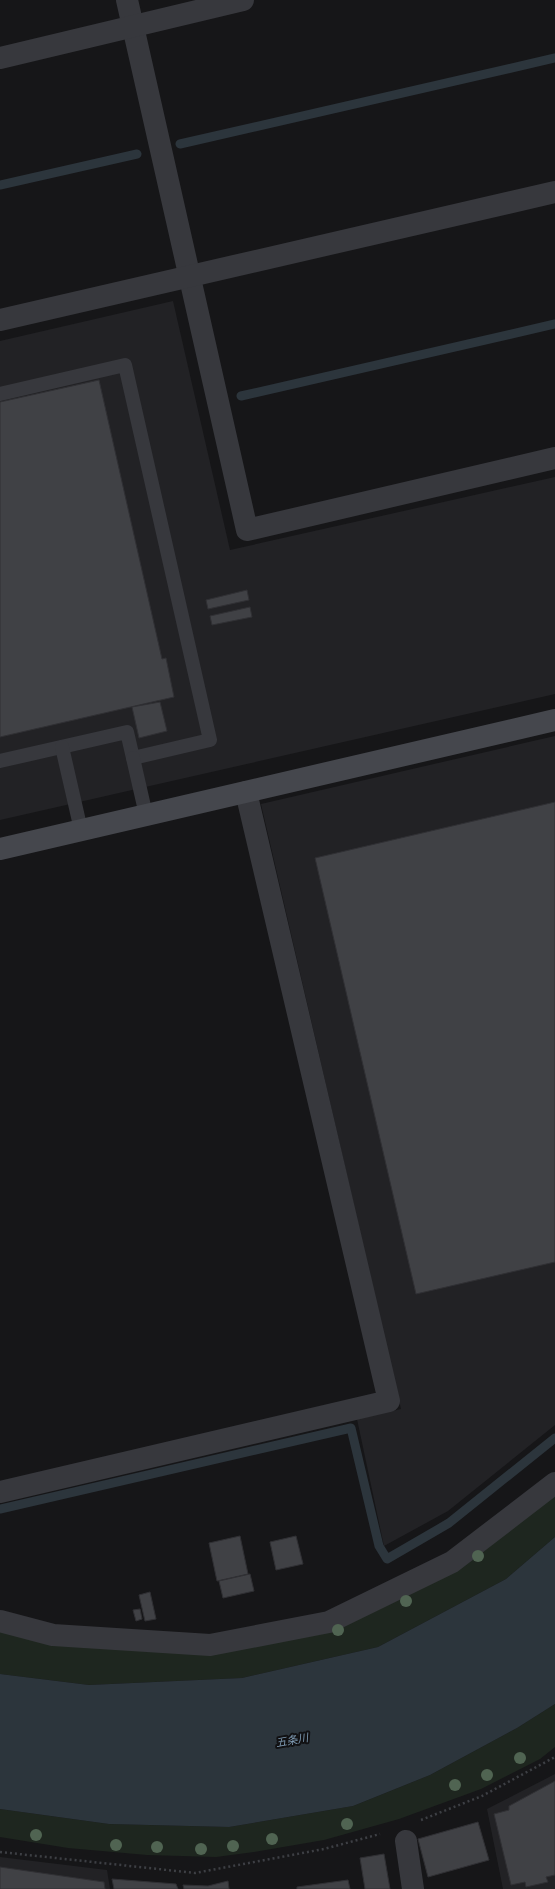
<svg xmlns="http://www.w3.org/2000/svg" width="555" height="1889" font-family="'Titillium Web','Noto Sans JP',sans-serif">
<style>
.built{fill:#222225}
.green{fill:#1e261f}
.water{fill:#2c353c}
.lines{fill:none;stroke-linecap:round;stroke-linejoin:round}
.stream{stroke:#2c353c;stroke-width:9}
.building{fill:#404145;stroke:#303034}
.path{stroke:#3d3f44;stroke-width:2.5;stroke-dasharray:2 3;stroke-linecap:butt}
.lane{stroke:#37383d;stroke-width:14}
.street{stroke:#37383d;stroke-width:22}
.secondary{stroke:#45474d;stroke-width:22}
.tree{fill:#506452}
.labels{text-anchor:middle;dominant-baseline:central;stroke-width:4;stroke-linejoin:round;paint-order:stroke}
.water-label{font-size:11px;font-style:italic;fill:#7f9bb3;stroke:#111113}
</style>
<rect width="100%" height="100%" fill="#161618"/>
<!-- built -->
<g class="built">
<path d="M173,301l57,249 325,-73v217l-555,126v-479z"/>
<path d="M555,736v689l-107,86 -64,35 -27,-127 44,-10 -140,-605z"/>
<path d="M555,1774v115h-52l-16,-80z"/>
<path d="M0,1857l107,13 3,19h-110z"/>
</g>
<!-- green -->
<g class="green">
<path d="M555,1495v42l-49,42 -128,68 -136,31 -153,7 -89,-11v-44l149,22 185,-24z"/>
<path d="M555,1704v43l-15,12 -59,30 -82,30 -75,21 -70,12 -38,5 -69,-2 -79,-7 -68,-11v-28l109,15 120,3 124,-21 77,-31 87,-47z"/>
</g>
<!-- water -->
<path class="water" d="M555,1537v167l-38,24 -87,47 -77,31 -124,21 -120,-3 -109,-15v-135l89,11 153,-7 136,-31 128,-68z"/>
<g class="lines">
<!-- stream -->
<g class="stream">
<path d="M180,144l375,-86"/>
<path d="M0,185l137,-31"/>
<path d="M241,396l314,-72"/>
<path d="M0,1509l351,-81 28,118 8,13 62,-36 106,-85"/>
</g>
</g>
<!-- building -->
<g class="building">
<path d="M99,380l63,279 4,-1 8,39 -174,40v-335z"/>
<path d="M247,590l2,10 -41,9 -2,-9z"/>
<path d="M250,607l2,10 -40,8 -2,-9z"/>
<path d="M160,702l7,29 -28,7 -7,-31z"/>
<path d="M555,802v460l-139,32 -101,-436z"/>
<path d="M240,1536l8,38 -31,7 -8,-38z"/>
<path d="M296,1536l7,28 -27,6 -6,-28z"/>
<path d="M250,1574l4,17 -31,7 -4,-17z"/>
<path d="M150,1592l6,27 -11,2 -6,-26z"/>
<path d="M140,1609l2,10 -6,2 -3,-11z"/>
<path d="M555,1781v94l-9,2 2,5 -22,5 -1,-5 -14,3 -17,-71 15,-4v-4z"/>
<path d="M478,1822l11,38 -61,17 -10,-38z"/>
<path d="M384,1854l6,35h-25l-5,-31z"/>
<path d="M0,1867l104,15 1,7h-105z"/>
<path d="M112,1879l64,5 2,5h-64z"/>
<path d="M348,1880l2,9h-53v-2z"/>
<path d="M228,1881l1,8h-45l-1,-4 25,1z"/>
</g>
<g class="lines">
<!-- path -->
<g class="path">
<path d="M421,1820l61,-24 73,-39"/>
<path d="M0,1852l195,21 129,-24 56,-15"/>
</g>
<!-- lane -->
<g class="lane">
<path d="M0,394l125,-29 85,375 -77,18 -6,-26 -127,29"/>
<path d="M62,747l19,83"/>
<path d="M133,758l13,57"/>
</g>
<!-- street -->
<g class="street">
<path d="M127,0l120,530 308,-72"/>
<path d="M0,58l243,-58"/>
<path d="M0,320l555,-128"/>
<path d="M0,1492l389,-91 -143,-609"/>
<path d="M0,1621l53,14 157,10 119,-23 123,-60 103,-79"/>
<path d="M406,1841l7,48"/>
</g>
<!-- secondary -->
<path class="secondary" d="M0,849l555,-129"/>
</g>
<!-- trees -->
<g class="tree">
<circle cx="478" cy="1556" r="6"/>
<circle cx="406" cy="1601" r="6"/>
<circle cx="338" cy="1630" r="6"/>
<circle cx="520" cy="1758" r="6"/>
<circle cx="487" cy="1775" r="6"/>
<circle cx="455" cy="1785" r="6"/>
<circle cx="347" cy="1824" r="6"/>
<circle cx="36" cy="1835" r="6"/>
<circle cx="272" cy="1839" r="6"/>
<circle cx="116" cy="1845" r="6"/>
<circle cx="233" cy="1846" r="6"/>
<circle cx="157" cy="1847" r="6"/>
<circle cx="201" cy="1849" r="6"/>
</g>
<g class="labels">
<!-- water labels -->
<g class="water-label">
<text transform="translate(292 1740) rotate(-10)">五条川</text>
</g>
</g>
</svg>
